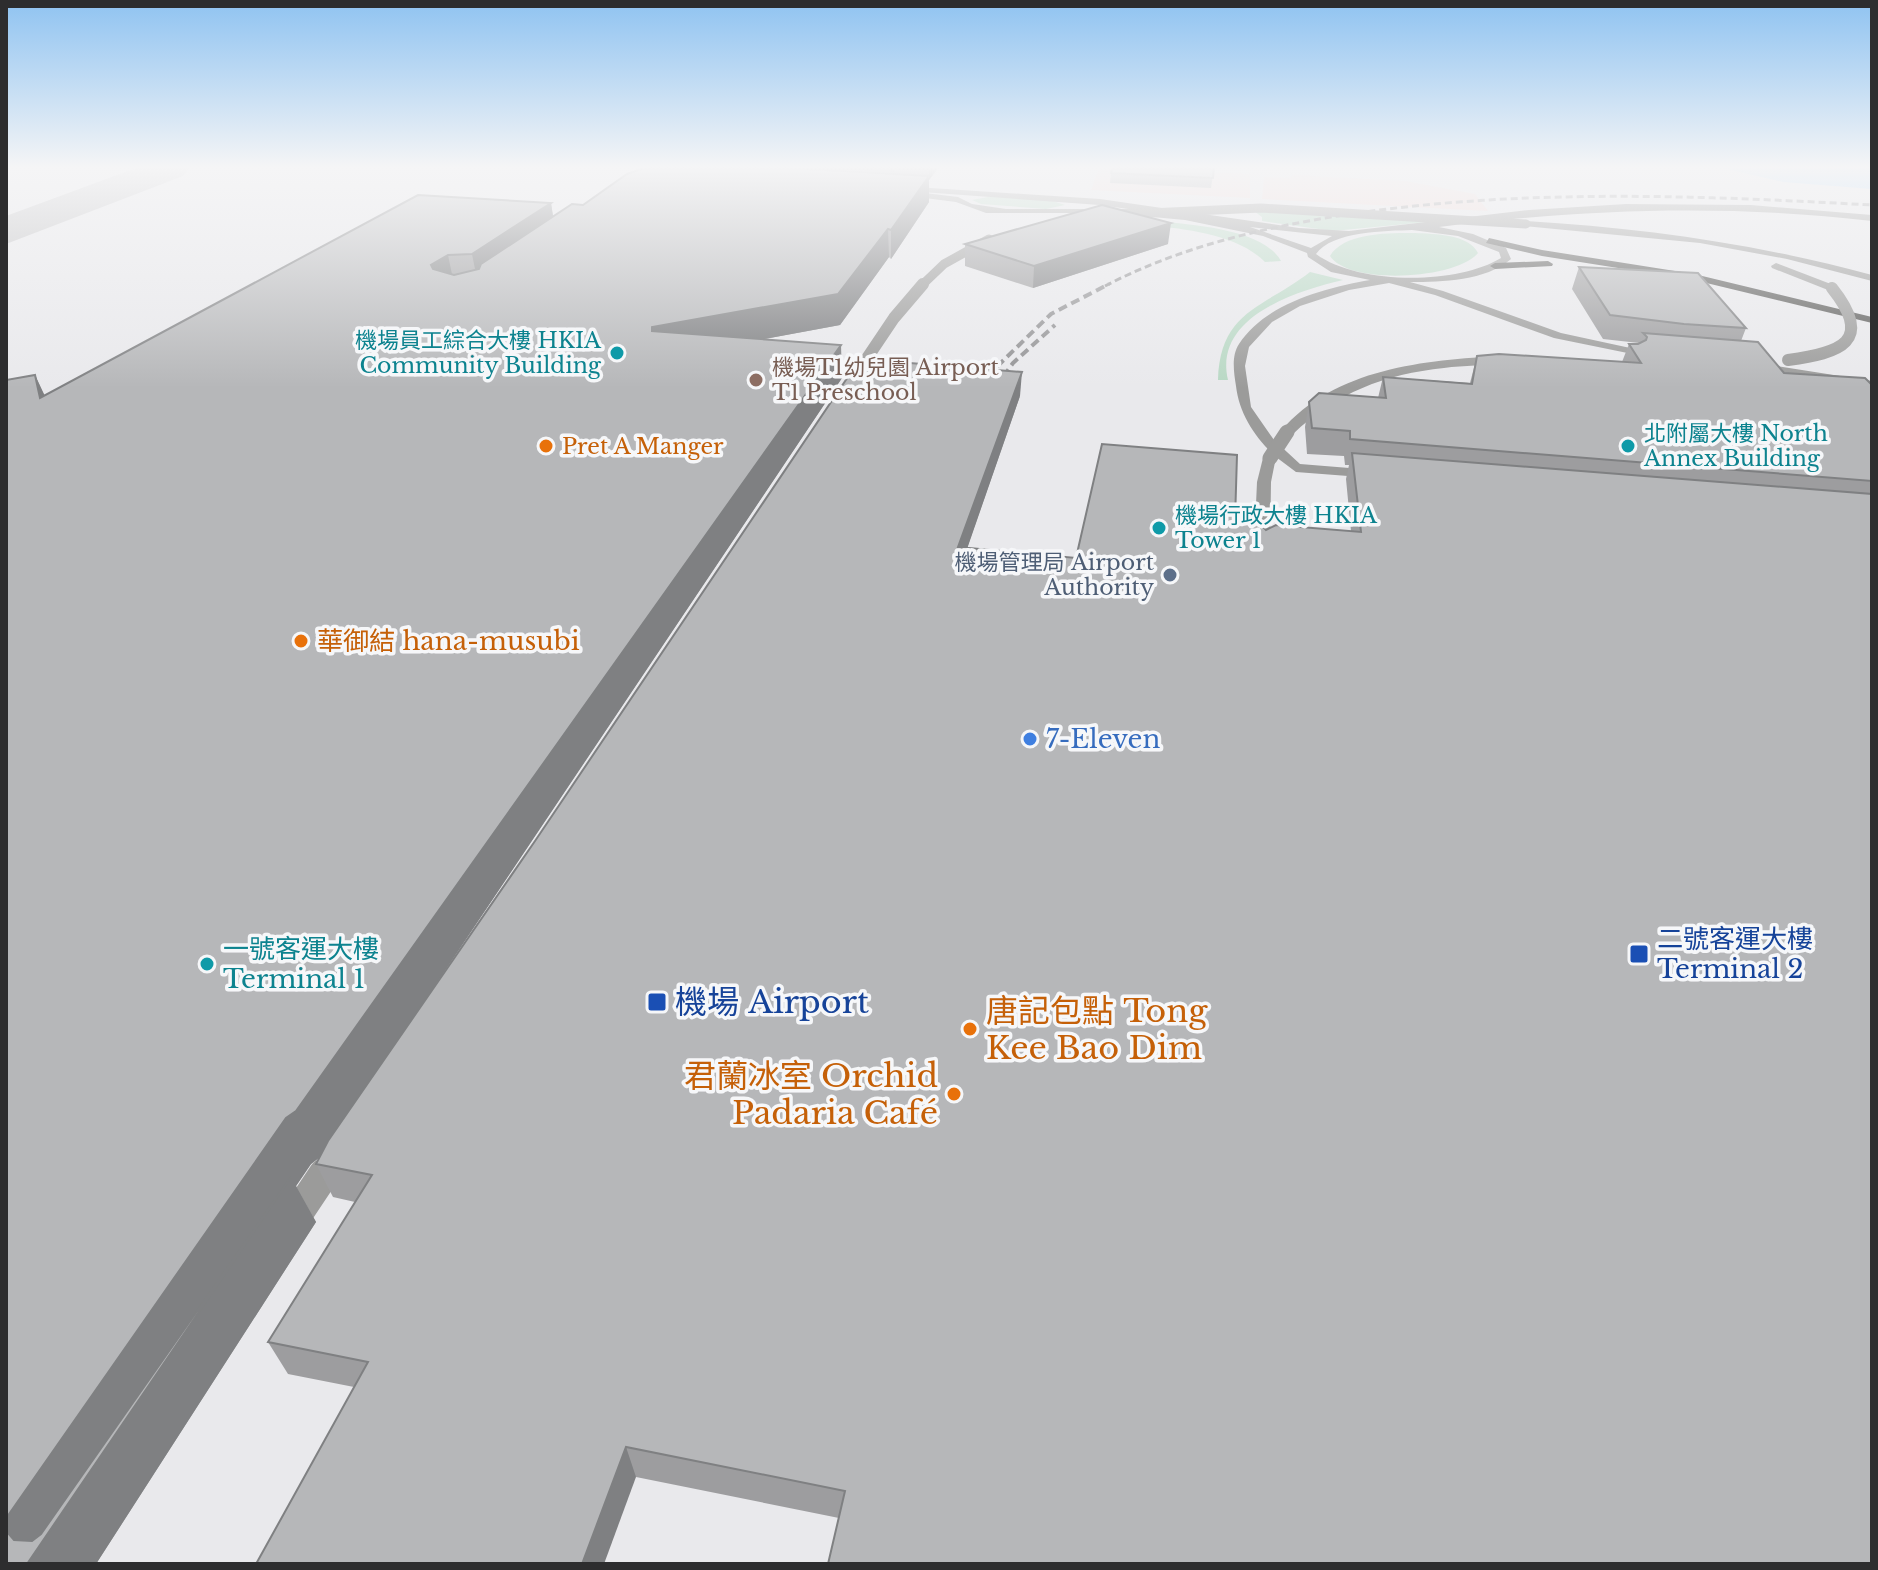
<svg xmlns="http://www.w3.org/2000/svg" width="1878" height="1570" font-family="'Libre Baskerville','Noto Sans TC',serif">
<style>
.industrial{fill:#f3d9d6}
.green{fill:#b8d8c4}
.water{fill:#aad9fe}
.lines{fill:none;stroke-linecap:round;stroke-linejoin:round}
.taxiway{fill:#bebec0;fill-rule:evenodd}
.minor{fill:#9b9b9a;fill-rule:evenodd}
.major{fill:#5b5b59;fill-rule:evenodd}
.rail-far1{stroke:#929294;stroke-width:3;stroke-dasharray:7 4;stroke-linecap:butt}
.rail{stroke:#929294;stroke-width:4;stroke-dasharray:9 5;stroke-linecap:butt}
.minor-bridge-far4{stroke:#9b9b9a;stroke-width:9}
.minor-bridge-far3{stroke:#9b9b9a;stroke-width:12}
.minor-bridge-far2{stroke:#9b9b9a;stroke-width:15}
.minor-bridge-far1{stroke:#9b9b9a;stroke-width:24}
.minor-bridge{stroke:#9b9b9a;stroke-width:31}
.wall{fill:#9d9d9f}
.shaded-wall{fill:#7f8082}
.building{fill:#b6b7b9;stroke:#7f8082;stroke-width:2}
.culture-dot{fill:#0f9aa8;stroke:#f6f7f9;stroke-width:3}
.education-dot{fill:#8d6e63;stroke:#f6f7f9;stroke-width:3}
.food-dot{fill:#e8710a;stroke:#f6f7f9;stroke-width:3}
.service-dot{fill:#5c6f8a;stroke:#f6f7f9;stroke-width:3}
.shop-dot{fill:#3f7fe0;stroke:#f6f7f9;stroke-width:3}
.transit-dot{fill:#1a4fb4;stroke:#f6f7f9;stroke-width:3}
.labels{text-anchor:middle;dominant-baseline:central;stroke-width:7;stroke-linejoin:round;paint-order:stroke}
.far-culture-label{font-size:22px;fill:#0d838f;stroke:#f6f7f9;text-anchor:start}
.far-education-label{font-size:22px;fill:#785e54;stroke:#f6f7f9;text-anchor:start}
.far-food-label{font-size:22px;fill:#c56008;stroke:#f6f7f9;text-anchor:start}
.far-service-label{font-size:22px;fill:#4e5e75;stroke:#f6f7f9;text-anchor:end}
.food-label{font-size:26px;fill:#c56008;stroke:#f6f7f9;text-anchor:start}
.shop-label{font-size:26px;fill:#366cbe;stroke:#f6f7f9;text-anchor:start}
.transit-label{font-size:26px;fill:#164399;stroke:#f6f7f9;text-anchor:start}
.culture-label{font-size:26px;fill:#0d838f;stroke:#f6f7f9;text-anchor:start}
.near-transit-label{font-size:32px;fill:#164399;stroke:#f6f7f9;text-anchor:start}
.near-food-label{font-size:32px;fill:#c56008;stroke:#f6f7f9;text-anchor:start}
</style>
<rect width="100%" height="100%" fill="#e9e9ec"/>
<!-- industrial -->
<g class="industrial">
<path d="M1099,168l151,6v24l-159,-8z"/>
<path d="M1294,175l111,6 70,13 13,17 -226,-12 2,-22 24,1z"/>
</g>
<!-- green -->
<g class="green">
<path d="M993,196l60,5 12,4 -19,4 -65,-5 -9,-4z"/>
<path d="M1254,211l194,9 -115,11 -71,-10v-4z"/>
<path d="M1151,220c35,5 111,7 130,41l-16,1c-28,-28 -77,-32 -114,-37z"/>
<path d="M1415,233c19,1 54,1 63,20 -21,26 -128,33 -148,3 14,-24 61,-23 85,-23z"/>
<path d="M1310,272l33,8c-47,11 -130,37 -115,100h-10c2,-70 46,-72 92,-108z"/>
</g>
<!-- water -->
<path class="water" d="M1722,168h150v21l-89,-7z"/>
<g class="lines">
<!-- taxiway -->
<path class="taxiway" d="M136,168h53l-6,8 -177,68v-28z"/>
<!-- minor -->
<g class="minor">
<path d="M900,186l200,13 199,29 50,3 180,-21 97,-6 125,1 121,10v6c-147,-17 -286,-12 -433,6l34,7 33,14 5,11c-26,22 -68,23 -101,23l33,9 118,42 97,21 -6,4 -98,-20 -119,-43 -46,-12 -40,7 -49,16 -28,16 -23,25 -4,19 6,41 23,33 26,24 74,6 7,4 -7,4 -78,-6 -20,-15 -5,25 -1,68 -8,5 -8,-5 3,-68 6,-24 11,-3c-20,-19 -35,-42 -38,-69 -2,-13 -5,-30 3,-42 27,-41 86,-56 131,-64l-39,-8 -23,-15 -1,-4 -44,-17 -78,-16 -76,-7h-123l-30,-11 -55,-7 2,-4zM908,191l192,14 28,4h-122l-34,-5 -14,-7zM1250,227l82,9 -21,12zM1412,230l46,6 41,16 2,6c-44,27 -143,27 -185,-4 16,-23 70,-23 96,-24z"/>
<path d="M1526,221c118,7 232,23 346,54v6l-85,-22 -87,-16 -177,-17z"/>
<path d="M1776,263l60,23 1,2 -9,2 -56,-22 -1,-2z"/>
<path d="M1502,356l4,1v6c-20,3 -42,2 -62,5 -59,6 -108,25 -151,66l-12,-3c54,-63 144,-71 221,-75z"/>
<path d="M1757,363l115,18v8l-119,-19v-6z"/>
</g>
<!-- major -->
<g class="major">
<path d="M1489,238l53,12 152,24 178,43v6l-178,-43 -152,-24 -56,-13z"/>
<path d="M1548,261l5,3 -1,2 -57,3 -5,-3 5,-3z"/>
</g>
<!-- rail-far1 -->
<path class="rail-far1" d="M1105,286c71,-37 148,-56 226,-69 179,-29 361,-22 541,-12"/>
<!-- rail -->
<g class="rail">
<path d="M977,386l74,-72 58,-30"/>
<path d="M995,388l18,-25 42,-38"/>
</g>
<!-- minor-bridge-far4 -->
<g class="minor-bridge-far4">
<path d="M1103,215l158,-7 265,16"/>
<path d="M921,286l23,-22 45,-25"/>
</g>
<!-- minor-bridge-far3 -->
<g class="minor-bridge-far3">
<path d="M1788,360c52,-7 87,-18 44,-72"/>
<path d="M851,382l43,-64 29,-34"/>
<path d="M1286,434l2,-3"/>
</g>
<!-- minor-bridge-far2 -->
<path class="minor-bridge-far2" d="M1270,458l17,-26"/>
<!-- minor-bridge-far1 -->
<path class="minor-bridge-far1" d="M323,1176l14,-21"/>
<!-- minor-bridge -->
<path class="minor-bridge" d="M290,1225l34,-51"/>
</g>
<!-- wall -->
<g class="wall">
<path d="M644,168h294l-9,12v22l-38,57 -2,-2 -49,68 -76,14 78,39 -425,634 603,-616 -53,152 109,10 159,-37 31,9 85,1 -5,-52 3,-14h-4l-1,-9 -37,-2 -2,-27 4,-25 69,-4 5,-21 87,6 7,-27 145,6 7,-18 10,-1 -36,-4 -31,-50 7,-22 167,61 -5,13 43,32 88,12v1179l-1033,-46 -203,-41 -282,-90 -66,-13 -20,-32 87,-140 -22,-5 -17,-33 4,-7 -9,7 -15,22 20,36 -220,342h-90l29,-1189 9,20 507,-192 2,13 30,-11z"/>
<path d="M1214,168l-3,20 -101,-5 1,-10z"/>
<path d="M965,244h203l-135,44 -68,-22z"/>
</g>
<!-- shaded-wall -->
<g class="shaded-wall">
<path d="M931,168h7l-9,12v-10z"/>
<path d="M929,176v26l-38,57v-29z"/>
<path d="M551,203l4,27 -77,54 -6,-30z"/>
<path d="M1171,223l-3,21 -135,44 1,-22z"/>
<path d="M888,229l1,28 -49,68 -184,34 -4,-32z"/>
<path d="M448,255l6,29 -16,11 -7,-30z"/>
<path d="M841,345l1,33 -522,779 -9,7 -15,22 20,36 -220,342h-69l-20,-32 2,-18 277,-396z"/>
<path d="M1022,372l-2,24 -62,179v-28z"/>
<path d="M35,375l16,34 -11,-11z"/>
<path d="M626,1447l10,30 -32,87h-22z"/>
</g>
<!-- building -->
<g class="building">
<path d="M644,168h147l138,8 -38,54 -3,-1 -50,65 -186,33v4l189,14 -545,766 -10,7 -277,396 -2,18 7,8 18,1 9,-7 250,-357 -264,387h-21v-1184l29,-5 5,23 378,-203 133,8 -79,51 -24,1 -17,10 2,4 21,6 25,-6 2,-5 91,-60 11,1 44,-31z"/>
<path d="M813,168h118l-2,2 -42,-2 8,3z"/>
<path d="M1112,168h102l-1,10 -102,-5z"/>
<path d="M1102,205l69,18 -137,43 -69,-22z"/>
<path d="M1579,267l119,6 48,55 -62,-4 -74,-9z"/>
<path d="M1643,333l115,9 26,31 81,5 7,7v96l-522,-42v-8l-38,-3 -3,-26 10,-9 67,5 -3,-21 89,7 5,-28 22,-2 142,9 -12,-19h9l8,-4 1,-3z"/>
<path d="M860,359l162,13 -64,175 118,11 26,-114 135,11 -2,66 24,2 7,7 10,-5 85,7 -9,-79 520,41v1070h-1044l17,-73 -219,-44 -44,117h-326l112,-202 -100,-20 104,-167 -56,-11 12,-23 207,-300z"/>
</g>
<!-- sky -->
<linearGradient id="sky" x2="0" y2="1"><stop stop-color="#8fc3f1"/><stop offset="0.43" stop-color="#f5f5f6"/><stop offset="1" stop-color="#f5f5f6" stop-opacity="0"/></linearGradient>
<rect width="1878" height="388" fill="url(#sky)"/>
<!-- markers -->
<g class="culture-dot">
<circle cx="617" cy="353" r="8"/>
<circle cx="1628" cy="446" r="8"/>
<circle cx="1159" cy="528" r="8"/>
<circle cx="207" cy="964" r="8"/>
</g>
<circle class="education-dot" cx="756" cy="380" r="8"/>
<g class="food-dot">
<circle cx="546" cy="446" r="8"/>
<circle cx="301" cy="641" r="8"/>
<circle cx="970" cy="1029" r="8"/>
<circle cx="954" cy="1094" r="8"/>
</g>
<circle class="service-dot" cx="1170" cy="575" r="8"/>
<circle class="shop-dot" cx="1030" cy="739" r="8"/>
<g class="transit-dot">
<rect x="1629" y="944" width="20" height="20" rx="4"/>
<rect x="647" y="992" width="20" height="20" rx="4"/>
</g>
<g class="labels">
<!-- far-culture labels -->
<g class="far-culture-label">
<text x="601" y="340" text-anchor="end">機場員工綜合大樓 HKIA<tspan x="601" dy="25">Community Building</tspan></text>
<text x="1644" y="433">北附屬大樓 North<tspan x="1644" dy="25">Annex Building</tspan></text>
<text x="1175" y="515">機場行政大樓 HKIA<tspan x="1175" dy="25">Tower 1</tspan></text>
</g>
<!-- far-education labels -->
<g class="far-education-label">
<text x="772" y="367">機場T1幼兒園 Airport<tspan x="772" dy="25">T1 Preschool</tspan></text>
</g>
<!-- far-food labels -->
<g class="far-food-label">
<text x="562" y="446">Pret A Manger</text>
</g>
<!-- far-service labels -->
<g class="far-service-label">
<text x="1154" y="562">機場管理局 Airport<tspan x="1154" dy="25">Authority</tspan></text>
</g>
<!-- food labels -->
<g class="food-label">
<text x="317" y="641">華御結 hana-musubi</text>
</g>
<!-- shop labels -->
<g class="shop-label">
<text x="1046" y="739">7-Eleven</text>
</g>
<!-- transit labels -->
<g class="transit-label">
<text x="1657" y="939">二號客運大樓<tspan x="1657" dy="30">Terminal 2</tspan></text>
</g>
<!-- culture labels -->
<g class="culture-label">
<text x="223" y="949">一號客運大樓<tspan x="223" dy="30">Terminal 1</tspan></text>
</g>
<!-- near-transit labels -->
<g class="near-transit-label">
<text x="675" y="1002">機場 Airport</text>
</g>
<!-- near-food labels -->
<g class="near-food-label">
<text x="986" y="1011">唐記包點 Tong<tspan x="986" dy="37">Kee Bao Dim</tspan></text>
<text x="938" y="1076" text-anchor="end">君蘭冰室 Orchid<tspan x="938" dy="37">Padaria Café</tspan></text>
</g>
</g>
<!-- border -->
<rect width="1878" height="1570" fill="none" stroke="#2d2d2e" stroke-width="16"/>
</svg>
